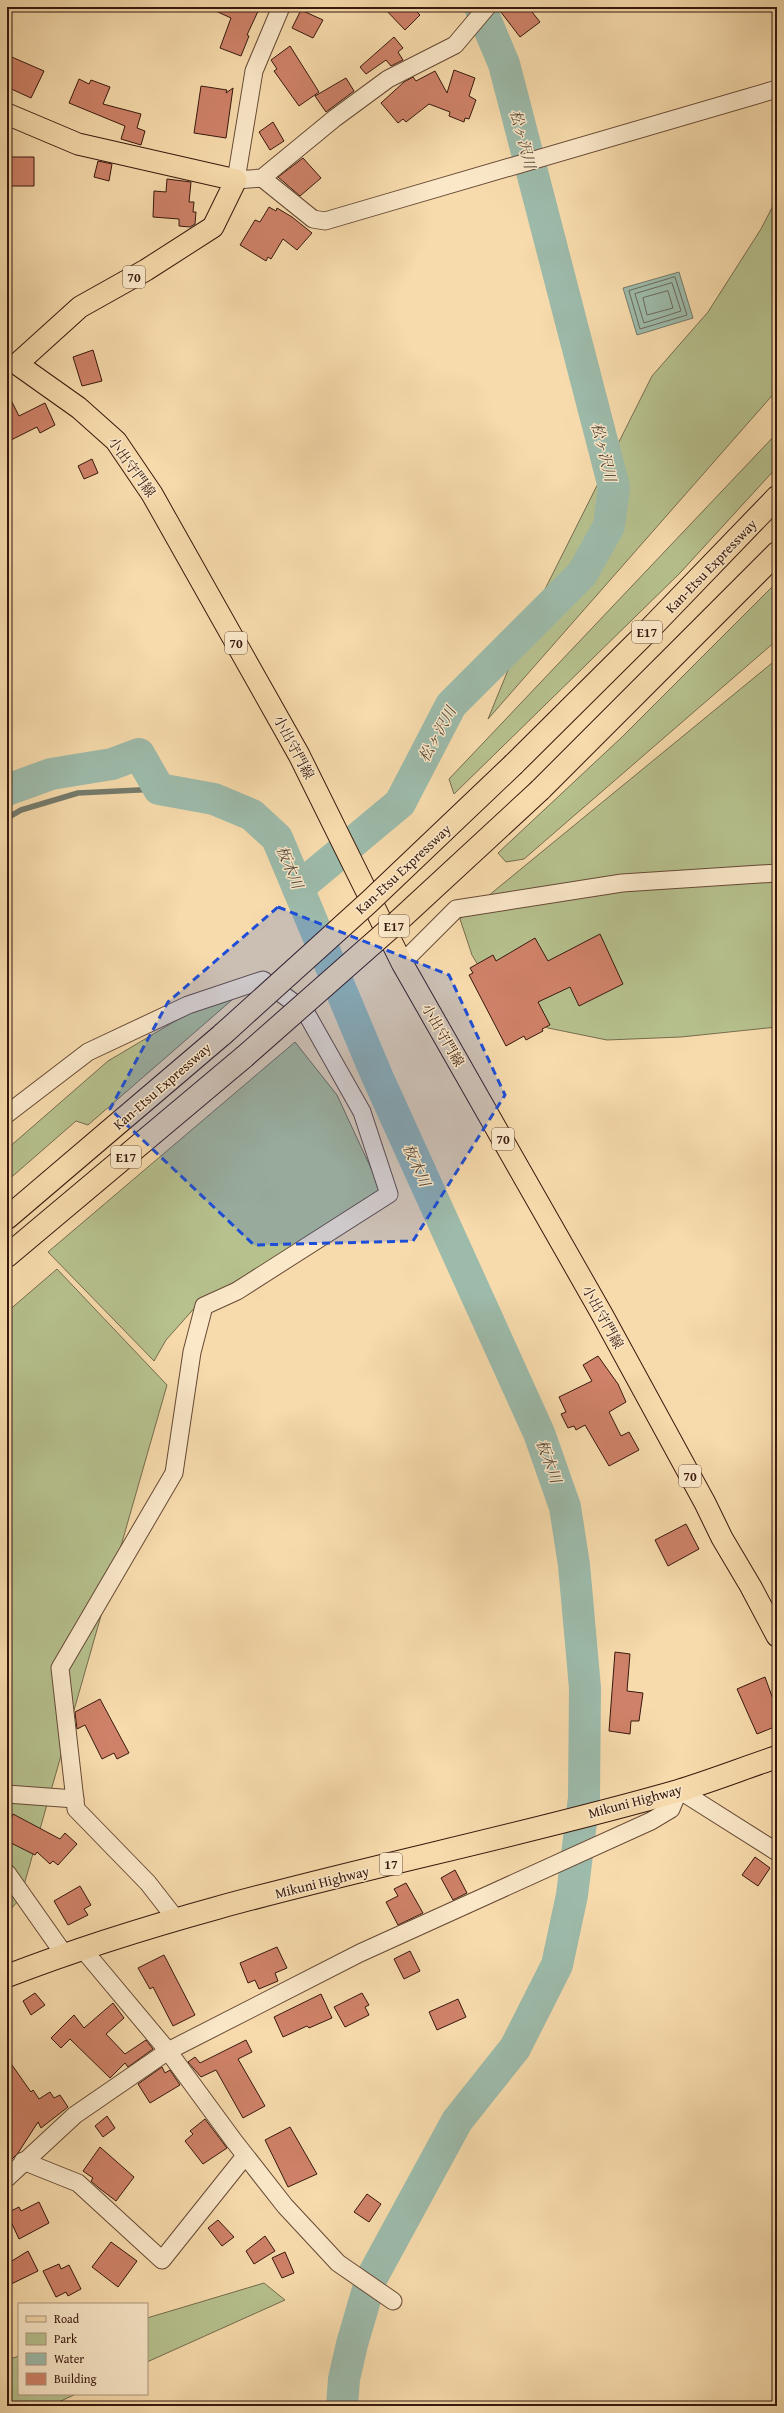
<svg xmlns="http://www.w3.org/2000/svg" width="784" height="2413" font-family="'Gentium Book Plus','Noto Serif JP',serif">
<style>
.green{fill:#b6c18e;stroke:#766c4e}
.water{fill:#9dbbab;stroke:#747a6c}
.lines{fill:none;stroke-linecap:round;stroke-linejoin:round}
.shore{stroke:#6a6a5c;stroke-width:1}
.stream{stroke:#747a6c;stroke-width:5.5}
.river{stroke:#9dbbab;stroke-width:32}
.building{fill:#cf8269;stroke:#37180d}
.minor-casing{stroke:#674935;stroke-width:19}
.major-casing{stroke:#37180d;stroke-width:23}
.highway-casing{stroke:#37180d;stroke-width:24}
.minor{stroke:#fae8c9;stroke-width:17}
.major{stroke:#f7dbac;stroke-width:21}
.highway{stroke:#f7dbac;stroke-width:22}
.highway-bridge-casing{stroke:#37180d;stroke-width:24;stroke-linecap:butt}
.highway-bridge{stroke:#f7dbac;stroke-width:22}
.marked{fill:#1d4ed8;fill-opacity:0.2;stroke:#1d4ed8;stroke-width:3;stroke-dasharray:8 5;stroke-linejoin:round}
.labels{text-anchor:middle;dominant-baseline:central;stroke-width:3;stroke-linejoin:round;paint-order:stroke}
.shield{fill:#fae8c9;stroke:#725645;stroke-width:1}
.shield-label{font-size:13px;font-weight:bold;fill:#37180d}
.street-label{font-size:14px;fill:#37180d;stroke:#fae8c9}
.water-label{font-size:15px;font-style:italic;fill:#56493c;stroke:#fae8c9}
</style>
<rect width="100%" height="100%" fill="#f7dbac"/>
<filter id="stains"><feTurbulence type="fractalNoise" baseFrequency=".005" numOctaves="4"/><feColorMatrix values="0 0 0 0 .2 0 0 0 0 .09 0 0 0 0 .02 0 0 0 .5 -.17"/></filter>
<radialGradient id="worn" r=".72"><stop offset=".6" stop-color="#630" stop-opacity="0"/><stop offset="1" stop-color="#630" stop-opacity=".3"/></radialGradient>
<!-- green -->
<g class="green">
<path d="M777,198v192l-289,329 36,-88 128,-255 56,-64 53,-83z"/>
<path d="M777,433v34l-97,106 -226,221 -5,-15z"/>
<path d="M777,582v58l-253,219 -18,3 -8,-9 124,-116z"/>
<path d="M777,659v368l-96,10 -74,3 -59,-12 -49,-28 -27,-45 -12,-36z"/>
<path d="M233,999l-145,126 -12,-4 -69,60v-32l101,-88 101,-60z"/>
<path d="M295,1042l42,53 45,97 -184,112 -32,36 -12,21 -106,-109z"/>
<path d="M57,1269l110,116 -147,514 -13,14v-601z"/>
<path d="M264,2283l21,17 -138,62v-44z"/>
<path d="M19,2356v38h57l-26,12h-43v-46z"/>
</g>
<!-- water -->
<path class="water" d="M679,272l14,46 -56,17 -14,-47z"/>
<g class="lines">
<!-- shore -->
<g class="shore">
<path d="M675,277l12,38 -47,14 -11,-38z"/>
<path d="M672,283l9,28 -37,12 -9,-29z"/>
<path d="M668,291l5,17 -26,7 -4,-17z"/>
</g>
<!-- stream -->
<path class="stream" d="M7,818l14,-8 57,-17 81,-4"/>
<!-- river -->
<g class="river">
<path d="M7,790l44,-16 61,-10 27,-10 20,35 55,10 38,16 25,23 100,238 162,357 26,74 9,58 11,123 -1,110 -12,97 -15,70 -42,83 -58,73 -86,158 -19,65 -8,35 -2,27"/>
<path d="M298,888l102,-85 51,-98 131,-131 27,-48 5,-39 -110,-423 -24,-57"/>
</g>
</g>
<!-- building -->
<g class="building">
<path d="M207,7h53l-13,28 2,1 -8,20 -21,-8 11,-30z"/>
<path d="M383,7h29l8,8 -15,15z"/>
<path d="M497,7h31l12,15 -20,15z"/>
<path d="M301,10l22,10 -10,18 -21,-10z"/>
<path d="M394,37l9,11 -5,4 5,8 -12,6 -5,-6 -20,14 -6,-7z"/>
<path d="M290,46l29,46 -20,14 -25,-35 3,-2 -6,-9z"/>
<path d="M7,55l37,16 -13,27 -24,-11z"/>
<path d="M454,70l21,8 -6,18 7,4 -7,19 -4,-1 -1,4 -15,-6 1,-4 -21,-8 -23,18 -3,-3 -5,4 -17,-20 23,-21 9,-5 3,4 19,-10 12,22z"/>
<path d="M346,78l8,13 -28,21 -11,-16z"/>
<path d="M79,79l10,5 2,-4 19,7 -7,17 38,10 -4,14 8,3 -4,14 -20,-6 4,-13 -56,-23z"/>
<path d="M201,86l26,4 -1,3 7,-5 -7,50 -32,-5z"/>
<path d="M273,122l11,19 -14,9 -11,-18z"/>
<path d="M7,157h27v29h-26z"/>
<path d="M303,158l18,20 -21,18 -22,-19z"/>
<path d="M98,161l14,3 -3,17 -15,-4z"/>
<path d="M167,179l24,3 -2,20h5l-1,10h3l-1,12 -5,3 -11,-1v-7l-26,-2 1,-26 12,1z"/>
<path d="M269,207l7,4 1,-3 15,9 20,16 -15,17 -14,-11 -12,20 -3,-2 -2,4 -26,-16 15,-25 5,2z"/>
<path d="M93,350l9,31 -20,5 -9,-29z"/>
<path d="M7,392l12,24 26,-13 10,22 -15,8 -3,-6 -30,15z"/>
<path d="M92,459l6,14 -14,6 -6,-13z"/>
<path d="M600,934l23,50 -44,22 -9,-19 -32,15 12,23 -8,4 1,2 -17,9 -2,-4 -18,10 -37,-71 4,-2 -3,-5 23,-13 3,6 39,-23 13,23z"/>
<path d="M598,1356l20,28 8,18 -17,10 12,24 8,-4 10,18 -30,16 -24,-41 -9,5 -2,-4 -6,2 -7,-14 5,-2 -7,-15 33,-16 -9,-16z"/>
<path d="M686,1524l13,25 -31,17 -13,-26z"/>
<path d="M615,1652l15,2 -3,37 16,2 -4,28h-8l-1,13 -21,-3z"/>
<path d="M765,1677l9,25 3,-1v25l-20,8 -20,-45z"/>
<path d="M100,1699l29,54 -12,6 -3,-6 -12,6 -17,-34 -8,4 -2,-17z"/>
<path d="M13,1814l47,25 5,-6 12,11 -19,21 -5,-4 -3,3 -13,-12 -2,3 -28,-14v-12z"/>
<path d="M755,1857l15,11 -12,18 -16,-11z"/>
<path d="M455,1870l12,23 -14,7 -12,-22z"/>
<path d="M406,1883l17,30 -25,12 -12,-23 12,-6 -4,-7z"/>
<path d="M80,1886l11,19 -7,4 4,6 -20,10 -14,-24z"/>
<path d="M277,1947l10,21 -12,5 3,8 -19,8 -4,-9 -7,3 -8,-20z"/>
<path d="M410,1951l10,20 -16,8 -10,-20z"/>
<path d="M164,1955l31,60 -22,11 -20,-39 -3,2 -12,-21z"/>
<path d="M35,1993l10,12 -14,10 -8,-14z"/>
<path d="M362,1993l7,12 -4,2 4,8 -24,12 -11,-20z"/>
<path d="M321,1994l11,24 -23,10 -2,-2 -24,11 -9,-20z"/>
<path d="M458,1999l8,18 -29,13 -8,-18z"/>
<path d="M113,2003l11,15 -18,16 19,20 21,-14 7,9 -25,18 -3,-4 -15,15 -40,-39 -9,9 -10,-10 23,-23 10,13z"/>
<path d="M246,2040l6,12 -14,7 27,47 -22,12 -27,-48 -15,7 -13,-15 7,-5 5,6z"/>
<path d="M7,2058l24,34 2,-2 6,9 11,-7 4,6 6,-3 8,12 -27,21 -3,-6 -20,31 -11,11z"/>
<path d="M162,2067l3,6 5,-3 10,15 -30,18 -12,-19z"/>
<path d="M107,2116l8,12 -12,9 -8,-11z"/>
<path d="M205,2119l22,29 -24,16 -18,-23 8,-7 -3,-3z"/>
<path d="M290,2127l27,47 -29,13 -23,-47z"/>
<path d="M100,2147l34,30 -18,24 -17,-13 -8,-7 2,-3 -10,-7z"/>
<path d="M367,2194l14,10 -12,18 -15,-10z"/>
<path d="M39,2202l10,21 -30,16 -12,-26 12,-6 2,4z"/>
<path d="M218,2220l16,17 -12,9 -14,-18z"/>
<path d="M265,2236l10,15 -21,13 -8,-13z"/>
<path d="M111,2242l26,19 -19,26 -26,-20z"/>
<path d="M28,2251l10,20 -31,15v-22z"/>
<path d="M285,2252l9,21 -12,5 -10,-20z"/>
<path d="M59,2264l2,5 8,-4 12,24 -13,7 -2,-4 -10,5 -13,-26z"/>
</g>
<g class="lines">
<defs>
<g id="minor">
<path d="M281,7l-27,64 -18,109 26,-2 73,-60 53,-39 67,-34 32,-38"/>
<path d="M262,178l51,41 12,2 452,-132"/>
<path d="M402,963l54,-54 166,-26 155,-10"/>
<path d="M7,1114l81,-62 100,-47 75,-25 42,31 57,101 27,82 -152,97 -33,15 -12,46 -18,121 -114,195 16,141 72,74 28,36"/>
<path d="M7,1794l68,5"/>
<path d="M7,1873l57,81"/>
<path d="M81,1947l87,104 66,90 51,65 53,57 55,38"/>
<path d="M23,2161l55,22 84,77 83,-104"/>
<path d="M7,2178l68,-63 93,-64 192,-98 291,-132 20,-12 8,-19 98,62"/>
</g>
<path id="major" d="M7,114l71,30 158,36 -23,47 -67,43 -66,37 -63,57 62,44 37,33 36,53 147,261 103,208 201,353 102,187 17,35 29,49 26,49"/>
<g id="highway">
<path d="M514,764l128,-127 135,-140"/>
<path d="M540,790l237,-237"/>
<path d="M7,1218l216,-184"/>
<path d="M7,1256l237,-199"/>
<path d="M7,1976c217,-84 448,-121 671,-185 33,-10 66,-23 99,-34"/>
</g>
</defs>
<!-- minor casing -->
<use href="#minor" class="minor-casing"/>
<!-- major casing -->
<use href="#major" class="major-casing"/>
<!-- highway casing -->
<use href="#highway" class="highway-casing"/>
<!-- minor -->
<use href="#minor" class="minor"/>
<!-- major -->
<use href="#major" class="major"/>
<!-- highway -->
<use href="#highway" class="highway"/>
<defs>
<g id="highway-bridge">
<path d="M223,1034l146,-132 145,-138"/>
<path d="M244,1057l151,-133 145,-134"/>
</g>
</defs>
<!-- highway-bridge casing -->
<use href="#highway-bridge" class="highway-bridge-casing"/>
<!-- highway-bridge -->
<use href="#highway-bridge" class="highway-bridge"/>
</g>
<!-- marked area -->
<path class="marked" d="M278,907l171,68 56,120 -92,146 -159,4 -144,-136 58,-107z"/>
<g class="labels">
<!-- shield labels -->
<g class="shield">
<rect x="123" y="266" width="22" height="22" rx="3"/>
<rect x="632" y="621" width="30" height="22" rx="3"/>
<rect x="225" y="632" width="22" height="22" rx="3"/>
<rect x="379" y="915" width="30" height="22" rx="3"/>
<rect x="492" y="1128" width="22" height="22" rx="3"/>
<rect x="111" y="1146" width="30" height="22" rx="3"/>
<rect x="679" y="1465" width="22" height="22" rx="3"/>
<rect x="380" y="1853" width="22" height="22" rx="3"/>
</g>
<g class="shield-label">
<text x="134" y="277">70</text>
<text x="647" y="632">E17</text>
<text x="236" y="643">70</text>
<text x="394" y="926">E17</text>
<text x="503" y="1139">70</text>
<text x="126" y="1157">E17</text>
<text x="690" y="1476">70</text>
<text x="391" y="1864">17</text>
</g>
<!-- street labels -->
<g class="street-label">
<text transform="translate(132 467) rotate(54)">小出守門線</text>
<text transform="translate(711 566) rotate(-46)">Kan-Etsu Expressway</text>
<text transform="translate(294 747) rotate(62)">小出守門線</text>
<text transform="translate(403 869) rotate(-43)">Kan-Etsu Expressway</text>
<text transform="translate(443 1035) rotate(60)">小出守門線</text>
<text transform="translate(162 1086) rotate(-41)">Kan-Etsu Expressway</text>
<text transform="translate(603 1317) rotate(61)">小出守門線</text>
<text transform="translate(635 1801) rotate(-15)">Mikuni Highway</text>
<text transform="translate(322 1882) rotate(-14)">Mikuni Highway</text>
</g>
<!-- water labels -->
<g class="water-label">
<text transform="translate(523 139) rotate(75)">松ヶ沢川</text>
<text transform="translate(604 452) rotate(76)">松ヶ沢川</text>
<text transform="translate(437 734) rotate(-61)">松ヶ沢川</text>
<text transform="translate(290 867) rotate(67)">板木川</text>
<text transform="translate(417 1165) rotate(66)">板木川</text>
<text transform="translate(549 1461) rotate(70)">板木川</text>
</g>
</g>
<!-- margin -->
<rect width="784" height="2413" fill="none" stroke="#f7dbac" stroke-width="24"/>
<rect x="8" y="8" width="768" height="2397" fill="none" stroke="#37180d" stroke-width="2"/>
<rect x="12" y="12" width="760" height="2389" fill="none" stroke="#37180d"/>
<!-- legend -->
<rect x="18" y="2303" width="130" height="92" fill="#fae8c9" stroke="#ac957e"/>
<rect x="26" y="2316" width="20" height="6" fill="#f7dbac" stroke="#ac957e"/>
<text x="54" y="2323" font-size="12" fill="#37180d">Road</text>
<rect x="26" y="2333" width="20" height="12" fill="#b6c18e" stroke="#ac957e"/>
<text x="54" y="2343" font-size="12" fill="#37180d">Park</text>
<rect x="26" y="2353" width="20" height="12" fill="#9dbbab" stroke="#ac957e"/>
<text x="54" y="2363" font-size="12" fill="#37180d">Water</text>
<rect x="26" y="2373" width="20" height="12" fill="#cf8269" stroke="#ac957e"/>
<text x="54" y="2383" font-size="12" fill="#37180d">Building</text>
<rect width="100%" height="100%" filter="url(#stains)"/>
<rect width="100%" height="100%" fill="url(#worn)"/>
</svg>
